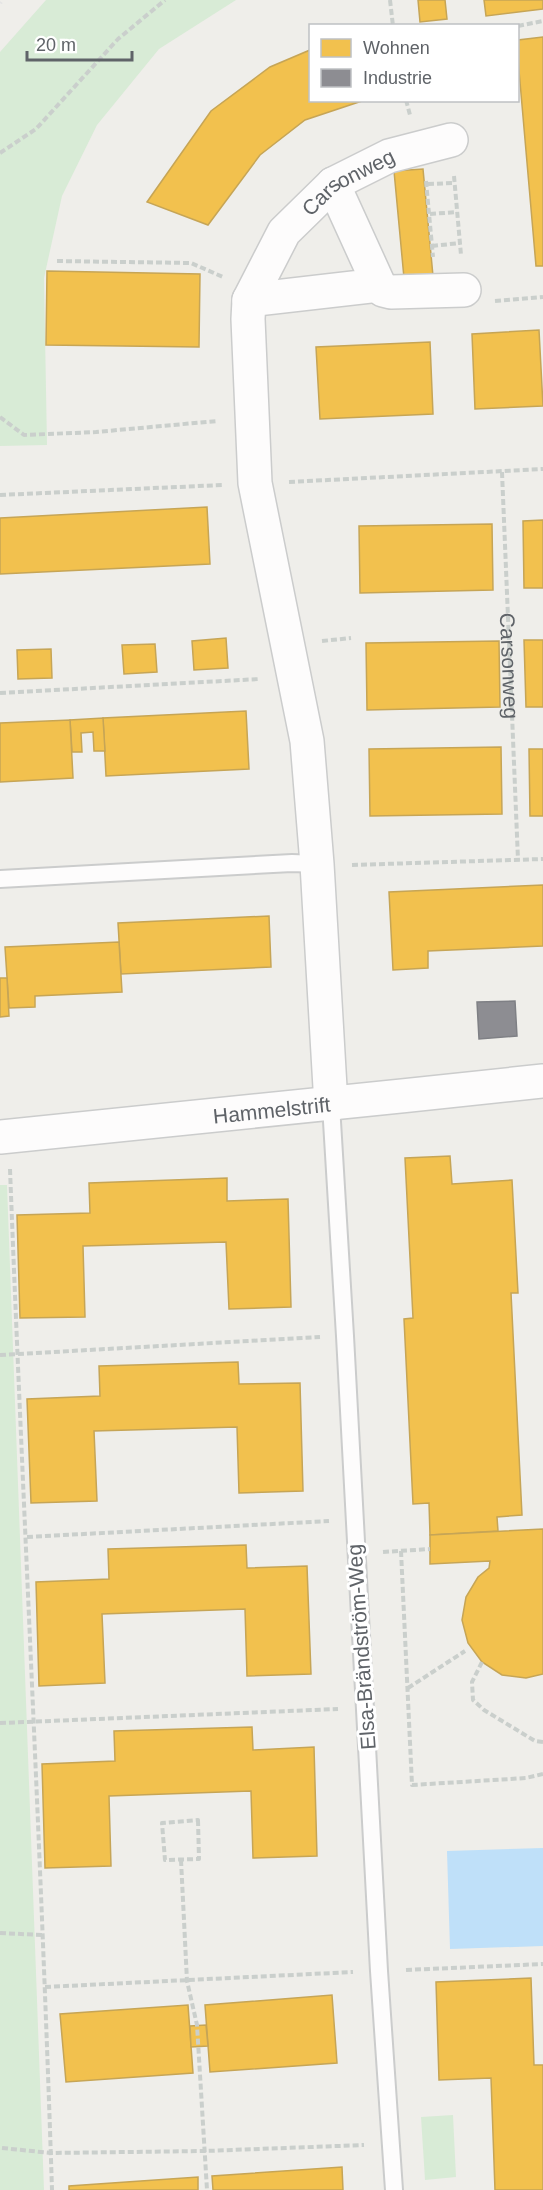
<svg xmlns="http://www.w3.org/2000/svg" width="543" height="2190" font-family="Arial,sans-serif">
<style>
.green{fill:#d8ebd6}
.water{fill:#bfe0f9}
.homes{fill:#f2c14e;stroke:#c6a556;stroke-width:1.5}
.industry{fill:#8d8d92;stroke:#7f8085;stroke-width:1.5}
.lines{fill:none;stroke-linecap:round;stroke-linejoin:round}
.lane-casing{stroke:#cbcccc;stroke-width:20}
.street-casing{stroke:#cbcccc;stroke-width:36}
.path{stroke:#cacfcc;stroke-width:4;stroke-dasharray:6 3;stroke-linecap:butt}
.lane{stroke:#fdfcfc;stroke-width:16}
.street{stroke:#fdfcfc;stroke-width:33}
.rail{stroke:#e4e4e4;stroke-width:4.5;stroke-dasharray:1.5 8;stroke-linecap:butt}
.labels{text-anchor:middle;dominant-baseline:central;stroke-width:6;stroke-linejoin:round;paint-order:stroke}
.street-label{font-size:21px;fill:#5f6368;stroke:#fff}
</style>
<rect width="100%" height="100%" fill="#efeeea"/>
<!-- green -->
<g class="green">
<path d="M46,0h190l-77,49 -62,76 -35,71 -18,82 3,167 -47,1v-394z"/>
<path d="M0,1185h7l37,1005h-44z"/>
<path d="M453,2115l3,62 -31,3 -4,-63z"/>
</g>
<!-- water -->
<path class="water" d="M543,1848v98l-93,3 -3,-98z"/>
<!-- homes -->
<g class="homes">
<path d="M418,0h27l2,19 -27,3z"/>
<path d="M484,0h59v9l-57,7z"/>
<path d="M543,37v229h-7l-18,-207v-19z"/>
<path d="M310,50v50h55l-60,20 -45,35 -52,70 -61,-23 64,-91 59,-44z"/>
<path d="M423,169l10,107 -29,2 -10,-107z"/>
<path d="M47,271l153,3 -1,73 -153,-2z"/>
<path d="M539,330l4,76 -68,3 -3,-75z"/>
<path d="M430,342l3,72 -113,5 -4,-72z"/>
<path d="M207,507l3,57 -210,10v-56z"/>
<path d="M543,520v68h-19l-1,-67z"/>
<path d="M492,524l1,66 -133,3 -1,-67z"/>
<path d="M226,638l2,30 -34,2 -2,-29z"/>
<path d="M524,640h19v67h-17z"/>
<path d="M499,641l1,66 -133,3 -1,-67z"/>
<path d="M155,644l2,28 -33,2 -2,-29z"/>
<path d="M51,649l1,29 -34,1 -1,-29z"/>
<path d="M246,711l3,58 -143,7 -3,-58z"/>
<path d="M103,718l2,33h-11l-1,-19 -12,1 1,19h-10l-2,-32z"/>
<path d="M70,720l3,58 -73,4v-59z"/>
<path d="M501,747l1,67 -132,2 -1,-67z"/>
<path d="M529,749h14v67h-13z"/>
<path d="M543,885v61l-115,5v17l-35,2 -4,-78z"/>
<path d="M269,916l2,51 -150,7 -3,-51z"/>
<path d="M119,942l3,50 -87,4v11l-26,1 -4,-61z"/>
<path d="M0,978h7l2,38 -9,1z"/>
<path d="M450,1156l2,28 60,-4 6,113h-7l11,222 -25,2 1,14 -68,4 -1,-32 -16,1 -9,-185 9,-1 -8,-160z"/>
<path d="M227,1178v23l61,-2 3,108 -62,2 -3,-67 -143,4 2,71 -65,1 -3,-103 73,-2 -1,-30z"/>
<path d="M238,1362l1,22 61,-1 3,108 -64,2 -2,-66 -143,4 3,70 -66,2 -4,-104 73,-3 -1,-30z"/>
<path d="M543,1529v145l-17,4 -24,-3 -20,-13 -14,-19 -6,-23 4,-23 12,-20 11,-9 1,-7 -60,3v-29z"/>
<path d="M246,1545l1,23 60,-2 4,108 -64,2 -2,-67 -143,5 3,69 -66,3 -3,-104 73,-3 -1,-30z"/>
<path d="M252,1727l1,23 61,-3 3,109 -64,2 -2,-67 -142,5 2,70 -66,2 -3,-104 73,-3 -1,-30z"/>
<path d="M531,1978l3,87h9v125h-48l-4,-112 -52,2 -3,-98z"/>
<path d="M332,1995l5,68 -127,9 -5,-67z"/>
<path d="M188,2005l5,68 -127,9 -6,-68z"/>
<path d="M206,2025l2,21 -17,1 -1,-21z"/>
<path d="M342,2167l1,23h-130l-1,-14z"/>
<path d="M198,2177v13h-129v-4z"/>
</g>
<!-- industry -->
<path class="industry" d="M515,1001l2,35 -38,3 -2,-37z"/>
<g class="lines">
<defs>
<g id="lane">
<path d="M0,879l292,-16 25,1"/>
<path d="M331,1105l14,231 34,635 15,219"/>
</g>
<g id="street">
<path d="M383,290l8,2 73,-2"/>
<path d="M249,300l130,-15 -46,-101"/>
<path id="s2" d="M331,1105l-14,-241 -10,-123 -52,-258 -7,-164 1,-19 35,-68 49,-48 56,-28 62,-16"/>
<path id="s3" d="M0,1137c181,-17 362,-37 543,-56"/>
</g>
</defs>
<!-- lane casing -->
<use href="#lane" class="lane-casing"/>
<!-- street casing -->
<use href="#street" class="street-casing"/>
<!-- path -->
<g class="path">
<path d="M390,0l3,26"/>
<path d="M518,26l25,-5"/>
<path d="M406,100l4,15"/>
<path d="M0,153l36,-24 82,-90 47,-39"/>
<path d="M454,176l7,79"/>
<path d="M426,181l7,76"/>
<path d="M428,184l27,-1"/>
<path d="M430,214l27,-2"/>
<path d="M432,246l28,-3"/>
<path d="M57,261l134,2 32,14"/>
<path d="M495,301l48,-4"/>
<path d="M0,417l24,18 72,-3 121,-11"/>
<path id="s1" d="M502,472l16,388"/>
<path d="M289,482l254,-13"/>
<path d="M0,495l222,-10"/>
<path d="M322,641l29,-3"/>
<path d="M0,693l260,-14"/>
<path d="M352,865l191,-6"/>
<path d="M10,1169c13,340 31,680 42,1021"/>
<path d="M0,1355l320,-18"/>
<path d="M27,1537l302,-16"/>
<path d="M401,1551l11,234 114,-7 17,-4"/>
<path d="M383,1552l47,-3"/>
<path d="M482,1662l-10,20 1,18 11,10 51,31 8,1"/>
<path d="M408,1688l57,-37"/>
<path d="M0,1723l338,-14"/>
<path d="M198,1820l1,39 -34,1 -3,-37z"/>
<path d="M181,1860l6,121 10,44 10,165"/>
<path d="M0,1933l42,2"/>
<path d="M406,1970l137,-6"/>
<path d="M45,1987l308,-15"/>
<path d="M2,2148l49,5 154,-2 159,-6"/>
</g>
<!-- lane -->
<use href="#lane" class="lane"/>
<!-- street -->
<use href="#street" class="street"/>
<!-- rail -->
<path class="rail" d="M0,3l2,-3"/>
</g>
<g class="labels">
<!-- street labels -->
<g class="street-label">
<text stroke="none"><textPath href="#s2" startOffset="970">Carsonweg</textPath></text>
<text stroke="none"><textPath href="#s1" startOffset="194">Carsonweg</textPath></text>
<text stroke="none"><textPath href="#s3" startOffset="273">Hammelstrift</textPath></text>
<text transform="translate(361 1647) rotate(-94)">Elsa-Brändström-Weg</text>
</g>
</g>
<!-- legend -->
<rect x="309" y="24" width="210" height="78" fill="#ffffff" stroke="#bfc1c3" stroke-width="1.5"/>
<rect x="321" y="39" width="30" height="18" fill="#f2c14e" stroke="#bfc1c3" stroke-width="1.5"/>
<text x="363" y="54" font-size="18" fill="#5f6368">Wohnen</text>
<rect x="321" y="69" width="30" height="18" fill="#8d8d92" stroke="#bfc1c3" stroke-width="1.5"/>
<text x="363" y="84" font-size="18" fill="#5f6368">Industrie</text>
<!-- scale -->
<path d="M27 51v9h105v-9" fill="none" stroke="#5f6368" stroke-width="3"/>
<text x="36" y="51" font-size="18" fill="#5f6368" stroke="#ffffff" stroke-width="4.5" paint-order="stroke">20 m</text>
</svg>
